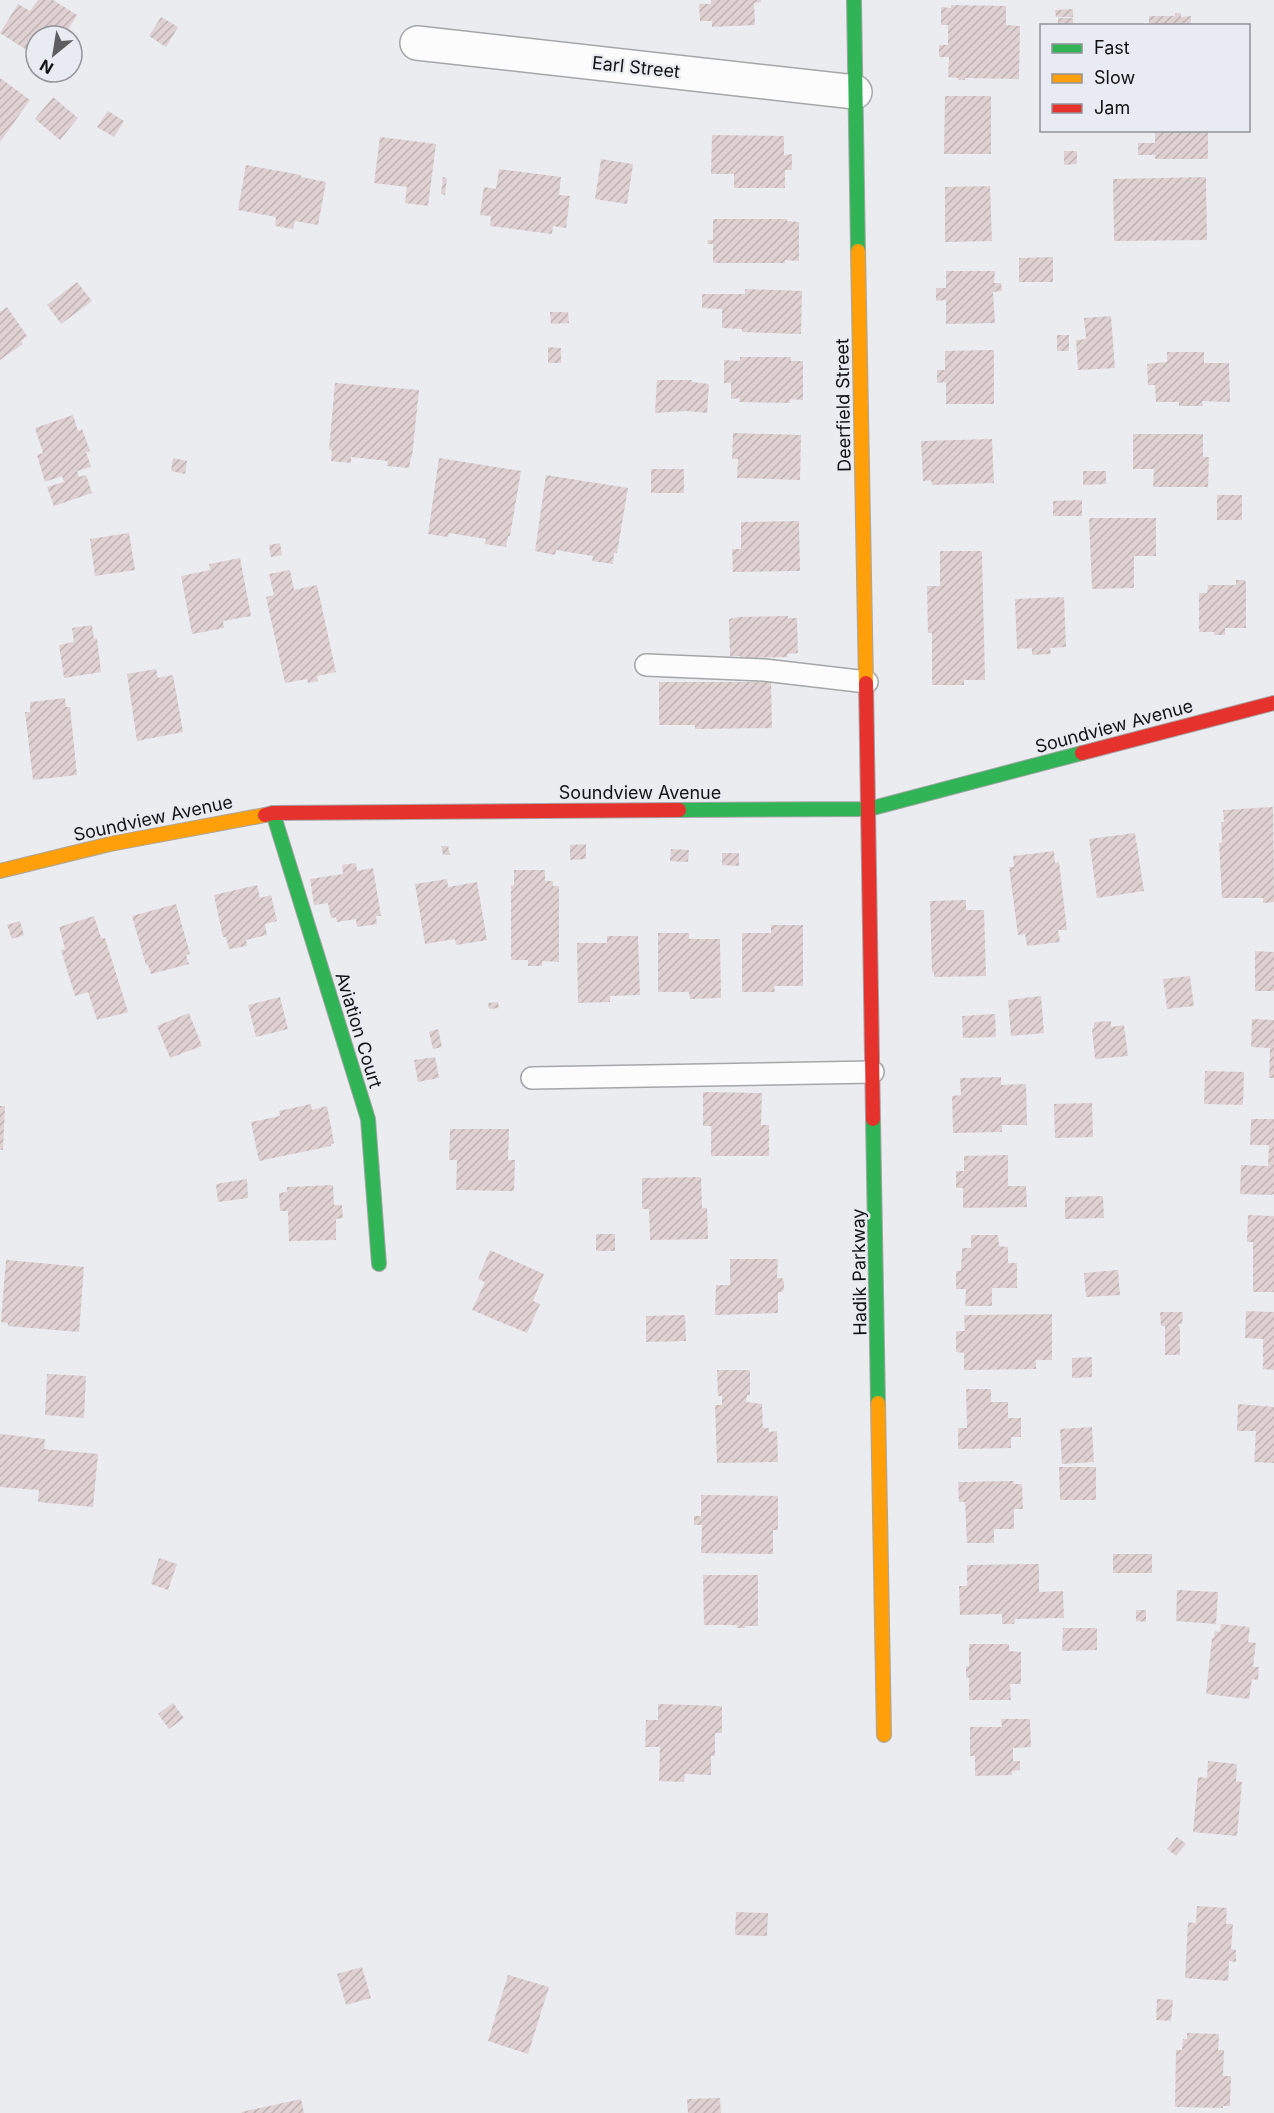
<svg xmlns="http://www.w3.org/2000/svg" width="1274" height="2113" font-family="Inter,sans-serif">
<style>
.building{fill:url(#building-hatch)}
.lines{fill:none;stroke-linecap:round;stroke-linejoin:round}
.lane-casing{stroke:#a5a6a8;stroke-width:24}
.street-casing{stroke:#a5a6a8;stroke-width:36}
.fast-casing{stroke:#a5a6a8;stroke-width:16}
.slow-casing{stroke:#a5a6a8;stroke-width:16}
.jam-casing{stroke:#a5a6a8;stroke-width:16}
.lane{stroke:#fcfcfd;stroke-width:21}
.street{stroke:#fcfcfd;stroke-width:33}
.fast{stroke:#30b455;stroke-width:14}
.slow{stroke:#ff9f0a;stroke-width:14}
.jam{stroke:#e5322d;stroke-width:14}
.labels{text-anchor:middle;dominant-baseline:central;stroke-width:4.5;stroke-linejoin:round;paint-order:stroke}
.street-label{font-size:18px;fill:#121214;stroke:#e9ebf2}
</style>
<defs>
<pattern id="building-hatch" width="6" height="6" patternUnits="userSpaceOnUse" patternTransform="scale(1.5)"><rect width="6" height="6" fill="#dfd0d2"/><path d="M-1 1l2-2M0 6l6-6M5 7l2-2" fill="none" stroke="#beb2b3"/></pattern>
</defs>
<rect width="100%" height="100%" fill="#ebecf0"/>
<!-- building -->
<g class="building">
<path d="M38,0h15l24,15 -13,21h-28v20l-36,-23 18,-29 12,7z"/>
<path d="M711,0h50v2l-7,1 1,22 -43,2v-6h-12l-1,-17h12z"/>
<path d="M951,5l55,1v19l14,1 -1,53 -54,-1v2h-7v-2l-10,-1 1,-20h-10v-12h9v-20h-7v-18l10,1z"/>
<path d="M1073,9v8h-17l-1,-7z"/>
<path d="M1175,13h6v4l10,-1v10h-42v-10h26z"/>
<path d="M161,17l17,10 -12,20 -17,-11z"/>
<rect x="1058" y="18" width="15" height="7"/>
<path d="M0,78l30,22 -30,42z"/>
<path d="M945,96h46v58h-47z"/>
<path d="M53,97l25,21 -18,22 -25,-21z"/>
<path d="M108,111l16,10 -10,16 -17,-10z"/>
<path d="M1155,130h53v29h-53v-4h-17v-12h17z"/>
<path d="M712,135l72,1v19l8,-1v16h-7v18h-51v-14h-23z"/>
<path d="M380,137l56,7 -8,62 -23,-3 2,-16 -33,-4z"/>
<path d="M1064,151h13v13l-13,1z"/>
<path d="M601,159l32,5 -6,40 -32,-5z"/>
<path d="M246,165l55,10v2l25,5 -8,43 -23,-4 -2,8 -18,-3 1,-9 -38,-7z"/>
<path d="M499,169l62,8 -2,18 11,1 -4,32 -13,-2 -1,8 -62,-8 1,-10 -11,-1 4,-28 12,2z"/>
<path d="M443,177l4,1 -2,17 -4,-1z"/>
<path d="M1206,177l1,63 -93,1 -1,-62z"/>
<path d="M990,186l2,55 -47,1v-55z"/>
<path d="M713,219h74v2l12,1v39l-14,-1v3h-72v-19h-6l1,-4h5z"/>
<path d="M1053,257v25h-34v-24z"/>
<path d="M946,271h49l-1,12h7l1,8 -9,1 2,31 -49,1v-24l-10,1v-13h10z"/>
<path d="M77,282l15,19 -31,23 -14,-19z"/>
<path d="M745,289l57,2 -1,43 -59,-2v-3l-20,-1v-19l-20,-1v-14h43z"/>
<path d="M7,307l20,29 -6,5 2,3 -23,16v-48z"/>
<path d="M550,312h18l1,11 -18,1z"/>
<path d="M1111,316l4,52 -37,2 -2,-30 10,-1 -2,-21z"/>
<rect x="1057" y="335" width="12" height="16"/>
<path d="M548,347l13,1v15h-13z"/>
<path d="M994,350v54h-48v-22l-9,1v-13h8v-19z"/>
<path d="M1167,352h37v11h25l1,39 -28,-1 1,5h-24v-4h-23l-1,-17h-7l-1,-21 20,-2z"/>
<path d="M740,357h51v4h12v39l-13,-1v4l-51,-1 1,-4 -9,1v-16h-7v-23l16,1z"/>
<path d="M657,380h35v2l17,2 -2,29 -19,-2 -33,2z"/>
<path d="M335,383l84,7 -7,67h-1l-2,11 -22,-2 1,-5 -37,-4v6l-20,-2 1,-11h-3z"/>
<path d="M73,415l5,16 4,-2 8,22 -4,1 5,15 -14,4 2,6 7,-2 6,18 -38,13 -7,-19 17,-5 -2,-6 -17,6 -8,-27 6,-2 -8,-25z"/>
<path d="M733,433l68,2 -1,45 -63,-2 1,-19h-6z"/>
<path d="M1133,434h70v23h6l-1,30h-55l1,-18h-21z"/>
<path d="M992,439l2,44 -62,2 -1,-5 -8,1 -2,-40z"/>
<path d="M173,458l14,3 -2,13 -14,-3z"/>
<path d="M439,458l82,13 -11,65h-2l-2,11 -21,-3 1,-5 -37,-6 -1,4 -20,-3z"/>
<rect x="651" y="469" width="33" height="24"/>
<path d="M1083,471h23v13l-23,1z"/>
<path d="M546,475l82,13 -11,65h-3l-1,11 -21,-3 1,-5 -37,-6 -1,5 -20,-4z"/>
<rect x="1217" y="495" width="25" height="25"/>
<path d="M1082,500v16h-29v-15z"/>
<path d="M1089,518h67v38h-22v32l-42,1z"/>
<path d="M799,521l1,50 -67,1 -1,-23h9v-27z"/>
<path d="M129,533l6,37 -40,6 -5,-37z"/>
<path d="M280,543l2,12 -11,2 -2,-12z"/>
<path d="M940,551h42l3,129h-21v5h-32v-52h-4l-1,-47h13z"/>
<path d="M240,558l11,58 -28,5 1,7 -32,6 -11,-58 29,-6 -1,-6z"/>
<path d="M290,570l4,20 23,-5 19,87 -19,4 1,5 -10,2 -1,-4 -22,4 -19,-86 8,-2 -5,-21z"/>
<path d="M1236,580h9l1,4v44h-21v7h-11l1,-3h-16v-39h8l1,-8h28z"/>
<path d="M1064,597l2,50 -16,1 1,6 -19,1v-7l-15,1 -2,-50z"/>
<path d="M788,616v2h9l1,35 -11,1 1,3 -48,1v-2h-10l-1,-37 10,-2z"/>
<path d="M92,625l2,14 3,-1 4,34 -37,6 -5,-33 15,-3 -2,-14z"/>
<path d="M156,669l2,9 15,-3 10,57 -46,9 -10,-67z"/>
<path d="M659,682h112l1,46 -77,1v-4h-36z"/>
<path d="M65,698l1,9h4l7,68 -44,5 -8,-68h5v-10z"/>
<path d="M1273,807l1,95 -11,1v-5h-41l-3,-55 3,-1 -1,-20h3l-1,-12z"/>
<path d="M1135,833l9,58 -47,7 -8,-59z"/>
<path d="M586,844v15l-16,1v-15z"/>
<path d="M441,846h7l2,9h-7z"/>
<path d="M671,849l18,1 -1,12 -18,-1z"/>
<path d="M1054,851l1,12 4,-1 8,68h-9l2,12 -33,4 -2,-12 -7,1 -9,-68h5l-1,-11z"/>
<path d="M722,853h17v13l-17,-1z"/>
<path d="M356,863l1,8 16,-3 8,48h-5l1,8 -20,3 -1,-8 -19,3 -1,-5 -5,1 -3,-15 -14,2 -4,-26 33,-5 -1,-9z"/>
<path d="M514,870h31v11h8v5h6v76l-17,-1v5h-14v-6h-17v-75l3,1z"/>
<path d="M447,879l1,8 29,-5 10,58 -31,5 -1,-6 -30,5 -10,-60z"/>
<path d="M257,885l3,13 11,-3 6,26 -12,3 2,11 -21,5 1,6 -18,3 -3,-12h-3l-9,-42z"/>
<path d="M966,900v10h18l2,66 -52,1v-5l-2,1 -2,-72z"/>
<path d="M176,904l14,50 -4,1 3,9 -38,10 -3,-9h-2l-14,-49z"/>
<path d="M94,916l7,22h4l23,74 -31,8 -9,-28 -13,4 -14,-46 4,-1 -6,-22z"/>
<path d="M20,921l4,14 -12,4 -5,-14z"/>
<path d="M771,925h32v61h-29l1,6h-33v-59h29z"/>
<path d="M658,933h31v6h31l1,59 -31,1 -1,-7h-31z"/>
<path d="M607,936h31l2,59 -30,1v6l-32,1 -1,-60h30z"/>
<path d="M1255,951l19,1v39h-19z"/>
<path d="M1190,976l4,30 -27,3 -4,-30z"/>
<path d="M1041,996l3,37 -33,3 -3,-36z"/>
<path d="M280,997l8,32 -32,8 -8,-32z"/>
<path d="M498,1002l1,6 -10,1 -1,-6z"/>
<path d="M189,1013l13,33 -32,12 -13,-32z"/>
<path d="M995,1014l1,23 -33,1 -1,-22z"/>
<path d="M1252,1019l22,1v58h-5l1,-30 -19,-1z"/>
<path d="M1111,1021v6l13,-2 4,31 -33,3 -3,-31h2v-6z"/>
<path d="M438,1029l4,18 -9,2 -4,-17z"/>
<path d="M435,1057l4,21 -21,4 -4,-22z"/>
<path d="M1205,1071l39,1 -1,33 -39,-1z"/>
<path d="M1001,1077v8l25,-1 1,41h-25v7l-49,1 -1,-37 9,-1 -1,-17z"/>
<path d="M703,1092l59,1 -1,32h8v31h-58v-30h-8z"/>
<path d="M1092,1103l1,34 -38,1 -1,-34z"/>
<path d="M311,1104l1,6 15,-4 7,37 -3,1v2l-72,15 -8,-39 29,-6 -1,-5z"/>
<path d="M0,1106h5l-2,44h-3z"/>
<path d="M1251,1119h23v75l-4,1 -30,-1 1,-29 27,1 1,-21h-19z"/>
<path d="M450,1129h59l-1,31h7l-1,31 -58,-1 1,-30h-8z"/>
<path d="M1008,1155v31h18l1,21 -64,1v-20h-7v-17h8v-15z"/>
<path d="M701,1177l1,31h5l1,31 -58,1 -1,-31h-7v-31z"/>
<path d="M247,1179l1,19 -30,4 -2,-18z"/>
<path d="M333,1185l1,20h8l1,13 -7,1v21l-47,1 -1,-30h-8l-1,-18 8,-1v-5z"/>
<path d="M1103,1196l1,22 -39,1v-22z"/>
<path d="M1248,1215l26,1v76h-21v-50h-6z"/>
<rect x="596" y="1234" width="19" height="17"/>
<path d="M971,1235h27l1,11 9,1v16h9v25h-25v18h-27l1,-17h-10v-18h5l1,-23h9z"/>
<path d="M490,1250l54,24 -11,27 7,3 -13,29 -55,-23 13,-28 -7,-3z"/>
<path d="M730,1259h48l-1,19h5l2,4v7l-2,3h-4v21l-63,2 1,-30h14z"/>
<path d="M6,1260l78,7 -5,65 -71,-6v-3l-7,-1z"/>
<path d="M1118,1270l2,25 -34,2 -2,-24z"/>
<path d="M1246,1311l28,1v58l-11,-1v-30l-18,-1z"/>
<path d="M1160,1312h23l-1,12h-4l2,4v27h-15v-29h-4z"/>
<path d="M1052,1314v46h-16v9l-72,1v-17l-8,-1v-21h9l-1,-16z"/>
<path d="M685,1315l1,26 -40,1v-26z"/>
<path d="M1092,1357v20l-20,1v-20z"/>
<path d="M717,1370h33v25h-3l-1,7 16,2 1,24h6v4l8,-1 1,31 -61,1 -2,-58h7v-9h-4z"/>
<path d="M47,1374l39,2 -2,42 -39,-3z"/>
<path d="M966,1389h25v13h17v16h13v19h-10v11l-53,1v-21h9z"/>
<path d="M1238,1404l36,3v56l-20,-1 2,-31h-19z"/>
<path d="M1092,1427l2,35 -32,2 -2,-35z"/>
<path d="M0,1434l45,5 -1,10 54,5 -5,53 -55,-5 1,-12 -39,-3z"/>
<path d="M1059,1467h37v33h-36z"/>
<path d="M1014,1481v3h8l1,25h-9v20h-20v14h-27l-2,-41h-6l-1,-20z"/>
<path d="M701,1495l77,1v34h-5v24l-72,-1 1,-28h-8v-9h7z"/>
<rect x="1113" y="1554" width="39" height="19"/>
<path d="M159,1558l18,6 -9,26 -17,-6z"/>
<path d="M1039,1564v28l24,-1 1,27 -49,1 -1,5h-12v-10l-42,1 -1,-29h8v-21z"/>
<path d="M703,1575h55v51h-13v2h-8v-3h-33z"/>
<path d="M1177,1590l41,2 -2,32 -40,-3z"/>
<path d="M1136,1610h10v12l-10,-1z"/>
<path d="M1221,1624l29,3 -2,15 8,1 -3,24h6l-1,13 -6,-1 -3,20 -43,-5 6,-56h2l1,-7 5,1z"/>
<path d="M1063,1628h34v22l-35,1z"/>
<path d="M969,1644h40v7l12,1v32h-11l1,16h-42v-22l-3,-1v-11h3z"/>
<path d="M173,1703l11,15 -15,11 -11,-15z"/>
<path d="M658,1704l64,2v27h-7v23h-4v19l-26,-1 -1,8 -25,-1 1,-34h-15l1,-27h12z"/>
<path d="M1001,1719h29l1,28 -18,1v13h7v9l-8,1v4l-37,1v-20h-5v-29h32z"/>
<path d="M1208,1761l29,3 -1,17 6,1 -5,54 -44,-4 5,-55 9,1z"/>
<path d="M1177,1837l9,7 -10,12 -9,-7z"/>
<path d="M1197,1906l30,2 -1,16h7l-2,25 5,1v12l-7,-1 -1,20 -43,-3 3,-56 8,1z"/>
<path d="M736,1912l32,1 -1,23 -32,-1z"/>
<path d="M362,1967l9,31 -25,7 -9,-31z"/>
<path d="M508,1975l41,12 -21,67 -40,-13z"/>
<path d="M1157,1999l16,1 -2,21 -15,-1z"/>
<path d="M1187,2033l32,1 -1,16h6l-1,26h8l-1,30h-7v2l-48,-1 1,-57h6l1,-11h4z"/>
<path d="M720,2098l1,15h-33l-1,-14z"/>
<path d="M301,2099l3,14h-62l-1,-1z"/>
</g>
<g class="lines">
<defs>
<g id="lane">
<path d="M646,665l118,5 103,12"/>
<path d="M532,1078l341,-6"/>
</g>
<path id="street" d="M417,43l438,49"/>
<g id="fast">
<path d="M854,0l4,251"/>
<path d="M679,810l190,-1 213,-56"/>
<path d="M273,813l95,306 11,145"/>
<path d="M873,1119l5,284"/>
</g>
<g id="slow">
<path d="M858,251l8,432"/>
<path d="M0,871l110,-27 155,-29"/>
<path d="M878,1403l6,332"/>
</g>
<g id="jam">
<path d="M866,683l7,436"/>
<path d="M1082,753l192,-50"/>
<path d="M265,815l8,-2 406,-3"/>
</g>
</defs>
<!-- lane casing -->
<use href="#lane" class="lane-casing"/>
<!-- street casing -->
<use href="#street" class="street-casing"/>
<!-- fast casing -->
<use href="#fast" class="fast-casing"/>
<!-- slow casing -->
<use href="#slow" class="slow-casing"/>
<!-- jam casing -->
<use href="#jam" class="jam-casing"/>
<!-- lane -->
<use href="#lane" class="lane"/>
<!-- street -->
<use href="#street" class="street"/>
<!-- fast -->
<use href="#fast" class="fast"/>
<!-- slow -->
<use href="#slow" class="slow"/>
<!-- jam -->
<use href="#jam" class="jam"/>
</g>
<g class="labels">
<!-- street labels -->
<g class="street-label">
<text transform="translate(636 67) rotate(6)">Earl Street</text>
<text transform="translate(843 405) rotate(-91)">Deerfield Street</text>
<text transform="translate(1114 726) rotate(-15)">Soundview Avenue</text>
<text x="640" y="792">Soundview Avenue</text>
<text transform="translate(153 818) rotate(-12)">Soundview Avenue</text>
<text transform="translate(359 1030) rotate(73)">Aviation Court</text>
<text transform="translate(859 1272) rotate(-91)">Hadik Parkway</text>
</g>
</g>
<!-- legend -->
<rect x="1040" y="24" width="210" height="108" fill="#e9ebf2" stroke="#939499" stroke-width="1.5"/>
<rect x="1052" y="44" width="30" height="9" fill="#30b455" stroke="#939499" stroke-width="1.5"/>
<text x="1094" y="54" font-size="18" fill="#121214">Fast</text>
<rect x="1052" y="74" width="30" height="9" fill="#ff9f0a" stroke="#939499" stroke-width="1.5"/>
<text x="1094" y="84" font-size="18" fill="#121214">Slow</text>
<rect x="1052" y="104" width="30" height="9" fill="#e5322d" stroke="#939499" stroke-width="1.5"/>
<text x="1094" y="114" font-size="18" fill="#121214">Jam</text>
<!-- north arrow -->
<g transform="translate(54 54) rotate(210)"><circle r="28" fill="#e9ebf2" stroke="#939499" stroke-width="1.5"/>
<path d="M0-4.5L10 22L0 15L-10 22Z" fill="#5e5e61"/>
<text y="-9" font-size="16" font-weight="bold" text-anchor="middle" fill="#121214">N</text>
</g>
</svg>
